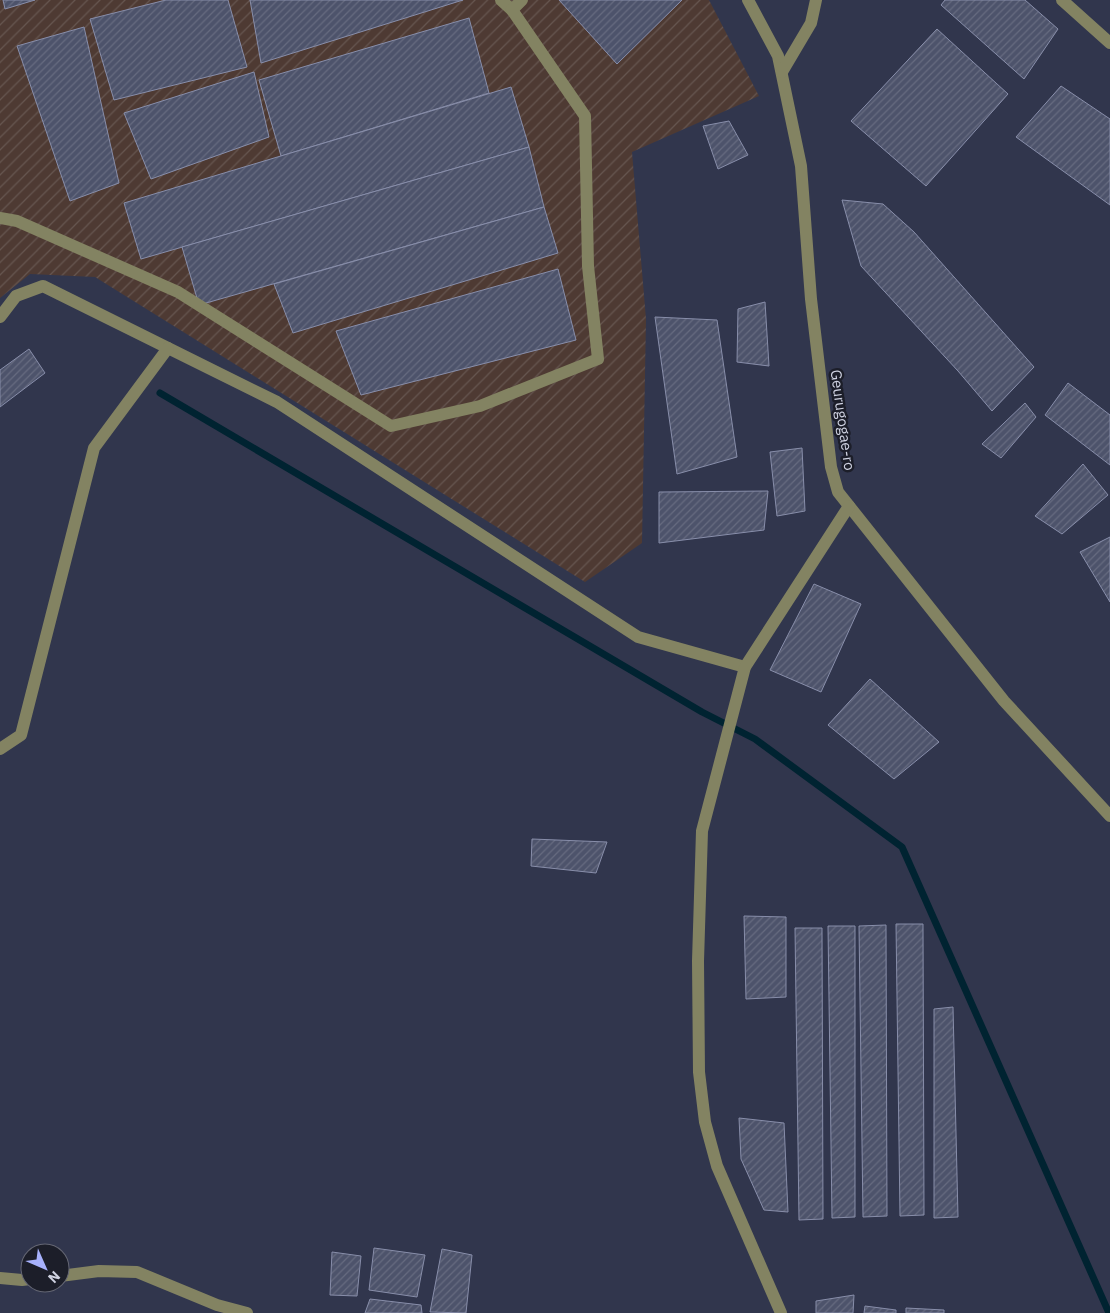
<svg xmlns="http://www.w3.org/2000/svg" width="1110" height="1313" font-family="'IBM Plex Sans',sans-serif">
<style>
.industrial{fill:url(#industrial-furrows)}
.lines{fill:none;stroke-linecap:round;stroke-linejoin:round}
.stream{stroke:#002331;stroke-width:7}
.building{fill:url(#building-hatch);stroke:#888eaa}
.minor{stroke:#838362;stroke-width:12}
.labels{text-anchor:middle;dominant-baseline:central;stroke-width:5;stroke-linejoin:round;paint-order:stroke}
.street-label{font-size:15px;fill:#cfd2e1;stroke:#1c1e29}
</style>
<defs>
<pattern id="industrial-furrows" width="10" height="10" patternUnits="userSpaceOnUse" patternTransform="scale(1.25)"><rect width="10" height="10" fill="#4e3a33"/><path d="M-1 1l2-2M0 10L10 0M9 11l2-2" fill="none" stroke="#665650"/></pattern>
<pattern id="building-hatch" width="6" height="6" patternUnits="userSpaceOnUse" patternTransform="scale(1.25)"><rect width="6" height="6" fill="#4d536b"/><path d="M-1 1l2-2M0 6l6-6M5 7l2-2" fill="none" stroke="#666b80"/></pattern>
</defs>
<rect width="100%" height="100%" fill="#31364d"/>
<!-- industrial -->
<path class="industrial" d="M0,0h709l50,96 -127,56 14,167 -4,224 -57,39 -490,-305 -65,-3 -30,24z"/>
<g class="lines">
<!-- stream -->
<path class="stream" d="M160,393l542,319 53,27 147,108 207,466"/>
</g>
<!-- building -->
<g class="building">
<path d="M3,0h32l-30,9z"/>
<path d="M166,0h62l19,67 -133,33 -24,-81z"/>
<path d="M250,0h213l-202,63z"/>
<path d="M559,0h123l-65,64z"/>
<path d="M945,0h80l33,29 -34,50 -83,-74z"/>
<path d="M469,18l20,75 -208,63 -22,-76z"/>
<path d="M84,27l35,156 -49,18 -53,-155z"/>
<path d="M937,29l71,65 -82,92 -75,-65z"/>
<path d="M254,72l15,65 -118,42 -27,-66z"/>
<path d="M1061,86l49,33v86l-94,-68z"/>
<path d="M511,87l18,60 -388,112 -17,-56z"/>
<path d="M729,121l19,34 -30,14 -15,-43z"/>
<path d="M529,147l15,60 -345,98 -17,-58z"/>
<path d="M842,200l41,4 31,28 120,135 -42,44 -34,-40 -97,-105z"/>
<path d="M544,207l14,46 -265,80 -19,-49z"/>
<path d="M558,269l18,71 -215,55 -25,-64z"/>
<path d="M765,302l4,64 -32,-4 1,-53z"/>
<path d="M655,317l62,3 20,137 -60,17z"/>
<path d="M29,349l16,24 -45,34v-37z"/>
<path d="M1068,383l42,32v50l-65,-50z"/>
<path d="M1025,403l11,14 -35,41 -19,-14z"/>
<path d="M802,448l3,63 -28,5 -7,-64z"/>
<path d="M1083,464l25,31 -46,39 -27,-18z"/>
<path d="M768,491l-4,39 -105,13v-51z"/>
<path d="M1110,537v65l-30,-50z"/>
<path d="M814,584l47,20 -40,88 -51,-22z"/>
<path d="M870,679l69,63 -45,37 -66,-54z"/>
<path d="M532,839l75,3 -11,31 -65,-7z"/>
<path d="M744,916l42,1v80l-40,2z"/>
<path d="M896,924h27l1,291 -24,1z"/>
<path d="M886,925l1,291 -24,1 -4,-291z"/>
<path d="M828,926h27v291l-23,1z"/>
<path d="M795,928h27l1,291 -24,1z"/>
<path d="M953,1007l5,210 -24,1v-209z"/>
<path d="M739,1118l45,5 4,89 -24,-2 -23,-51z"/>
<path d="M374,1248l51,7 -8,42 -48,-7z"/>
<path d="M442,1249l30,6 -6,58 -36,-1z"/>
<path d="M332,1252l29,4 -4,40 -27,-1z"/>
<path d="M854,1295l-1,18h-37v-12z"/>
<path d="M370,1299l51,6 1,8h-57z"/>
<path d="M865,1306l31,4v3h-32z"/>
<path d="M906,1308l38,2v3h-38z"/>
</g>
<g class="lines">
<!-- minor -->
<g class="minor">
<path d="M501,0l11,10"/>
<path d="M748,0l30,56 23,110 10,133 20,168 7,25 166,209 106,115"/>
<path d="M1062,0l48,43"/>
<path d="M782,72l29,-49 5,-23"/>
<path d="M0,218l17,3 161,71 213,134 89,-20 118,-47 -10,-93 -3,-150 -73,-106 10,-10"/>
<path d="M0,317l16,-21 27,-10 234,116 361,235 107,30"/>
<path d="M0,749l21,-14 73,-287 74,-100"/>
<path d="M60,1276l39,-5 38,1 80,33 30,8"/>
<path d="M0,1278l22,2 8,-1"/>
<path d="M781,1313l-64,-147 -12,-44 -6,-50 -1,-111 4,-130 43,-164 104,-161"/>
</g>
</g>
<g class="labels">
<!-- street labels -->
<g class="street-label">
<text transform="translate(843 420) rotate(82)">Geurugogae-ro</text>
</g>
</g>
<!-- north arrow -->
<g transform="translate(45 1268) rotate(135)"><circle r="24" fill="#1c1e29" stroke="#646673"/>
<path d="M0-4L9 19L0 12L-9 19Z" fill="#a7b1fc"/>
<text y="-8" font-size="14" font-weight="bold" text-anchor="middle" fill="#cfd2e1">N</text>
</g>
</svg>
